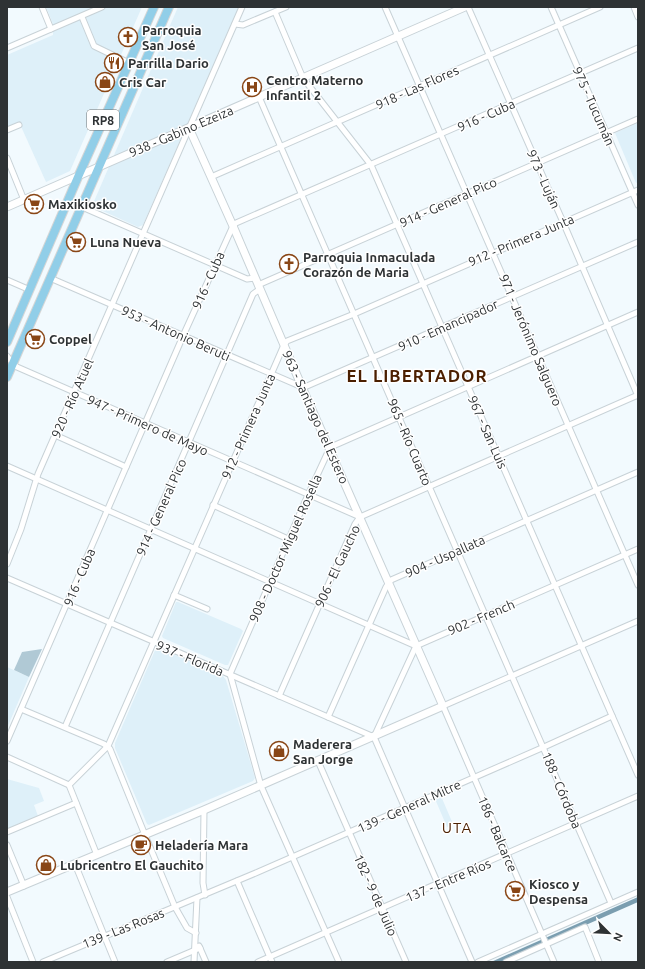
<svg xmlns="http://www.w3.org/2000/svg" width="645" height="969" font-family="Ubuntu,sans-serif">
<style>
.built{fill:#def0f9}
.green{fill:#b0c9d5}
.water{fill:#7b9eb0}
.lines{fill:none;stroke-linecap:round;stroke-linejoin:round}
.street-casing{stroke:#c8d2d7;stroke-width:7}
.secondary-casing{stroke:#c8d2d7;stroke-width:9}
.primary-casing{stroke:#d5d6d6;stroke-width:10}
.street{stroke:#fff;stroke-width:5}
.secondary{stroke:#fff;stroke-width:7}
.primary{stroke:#91cee8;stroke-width:8}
.labels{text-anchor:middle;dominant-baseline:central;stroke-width:3;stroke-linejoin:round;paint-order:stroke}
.shield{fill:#fff;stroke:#6d7071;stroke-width:1}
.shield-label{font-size:12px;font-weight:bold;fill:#2e3234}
.poi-label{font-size:13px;font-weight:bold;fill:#2e3234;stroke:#fff;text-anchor:start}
.street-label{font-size:13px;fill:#2e3234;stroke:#fff}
.quarter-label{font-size:15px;letter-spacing:1px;fill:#4b1f00;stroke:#fff}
.district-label{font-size:17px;font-weight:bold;letter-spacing:1px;fill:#4b1f00;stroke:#fff}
</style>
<rect width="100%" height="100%" fill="#f2fafe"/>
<!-- built -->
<g class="built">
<path d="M46,7h96l-72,164 -24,11 -27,-60 -12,5v-72l46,-20v-11z"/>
<path d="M178,7h61l-96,218 -5,2 -46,-21z"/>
<path d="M638,123v59l-2,1 -21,-50z"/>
<path d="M176,602h2l63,27 2,2 -15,34h-3l-62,-27 -1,-2z"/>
<path d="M156,648h3l64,28 3,4 29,98 -2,3 -104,44 -2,-1 -32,-76v-5z"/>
<path d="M7,667l22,10 -22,51z"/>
<path d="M7,779l32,9 5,13 -10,4 4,11 -31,13z"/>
<path d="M441,796l12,28 -6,3 -12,-28z"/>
</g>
<!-- green -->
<path class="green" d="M42,649l-13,28 -15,-7 8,-18z"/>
<!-- water -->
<path class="water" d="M638,897v5l-136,60h-11z"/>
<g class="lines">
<defs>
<g id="street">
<path d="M42,7l9,22"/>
<path d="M385,7l253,578"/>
<path d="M468,7l95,215 75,174"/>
<path d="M551,7l87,198"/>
<path d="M634,7l4,10"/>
<path d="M275,12l28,66 68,87 267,610"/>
<path d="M82,17l12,29 35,17"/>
<path d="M235,24l8,1 43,-18"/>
<path d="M7,48l95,-41"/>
<path d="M259,97l352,806"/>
<path d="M7,130l12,-5"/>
<path d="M7,158l17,42"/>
<path d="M211,177l389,-170"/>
<path d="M82,207l165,72 8,-1"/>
<path d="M50,278l252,109 5,-1 331,-144"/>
<path d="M7,280l23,10"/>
<path d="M258,285l380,-166"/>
<path d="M7,356l6,8 4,3 343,150"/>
<path d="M55,435l71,32"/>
<path d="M7,466l409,180"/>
<path d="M213,505l75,34"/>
<path d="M7,564l14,-35 17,-55 204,-467"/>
<path d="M7,578l367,159"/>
<path d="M174,595l33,14"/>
<path d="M279,696l76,-172 5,-7 278,-122"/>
<path d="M21,709l83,35 6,5 35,86 30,72 12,21 9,5"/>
<path d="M328,717l58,-130 5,-7 247,-108"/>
<path d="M65,727l188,-433 7,-5"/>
<path d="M374,737l42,-91 222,-97"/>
<path d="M374,737l98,225"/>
<path d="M7,741l176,-405 50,-110 3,-3 402,-175"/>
<path d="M7,757l62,28 28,70"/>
<path d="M318,761l88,201"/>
<path d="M69,785l39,-39 176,-401 3,-4 67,-27 284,-124"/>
<path d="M204,810l-1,73 2,12"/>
<path d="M7,832l69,-29"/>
<path d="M7,845l17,41"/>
<path d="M75,864l40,98"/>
<path d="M237,881l35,81"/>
<path d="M7,897l26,65"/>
<path d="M199,946l7,16"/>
<path d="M43,962l215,-90 286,-125 68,-31"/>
<path d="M167,962l33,-14"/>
<path d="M194,962l3,-64"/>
<path d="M258,962l380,-166"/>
<path d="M339,962l-78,-176 -31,-112 78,-179 19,-41 6,-8 305,-134"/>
<path d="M478,962l160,-70"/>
<path d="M506,962l79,-35 14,35"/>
<path d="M554,962l-111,-256 195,-85"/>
</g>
<g id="secondary">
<path d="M7,207l458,-200"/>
<path d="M7,892l197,-82 239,-104 -141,-319 -69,-161 -44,-98"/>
</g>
<g id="primary">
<path d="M7,342l71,-165 76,-170"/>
<path d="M7,377l162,-370"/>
</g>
</defs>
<!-- street casing -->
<use href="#street" class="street-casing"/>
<!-- secondary casing -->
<use href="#secondary" class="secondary-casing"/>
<!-- primary casing -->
<use href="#primary" class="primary-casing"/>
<!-- street -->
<use href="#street" class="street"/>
<!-- secondary -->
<use href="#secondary" class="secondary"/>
<!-- primary -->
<use href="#primary" class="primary"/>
</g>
<!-- icons -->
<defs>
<symbol id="church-ring" viewBox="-11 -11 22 22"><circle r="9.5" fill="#fff" stroke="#894616" stroke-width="1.5"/><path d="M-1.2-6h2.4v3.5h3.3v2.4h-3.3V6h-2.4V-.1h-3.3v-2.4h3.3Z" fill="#894616"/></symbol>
<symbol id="restaurant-ring" viewBox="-11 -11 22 22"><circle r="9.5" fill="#fff" stroke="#894616" stroke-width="1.5"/><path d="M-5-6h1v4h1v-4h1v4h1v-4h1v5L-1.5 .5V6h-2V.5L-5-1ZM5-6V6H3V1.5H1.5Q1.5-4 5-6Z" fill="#894616"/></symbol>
<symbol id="shop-ring" viewBox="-11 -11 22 22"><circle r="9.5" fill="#fff" stroke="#894616" stroke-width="1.5"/><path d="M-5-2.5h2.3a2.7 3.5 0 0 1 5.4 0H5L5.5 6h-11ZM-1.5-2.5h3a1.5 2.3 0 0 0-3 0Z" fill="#894616"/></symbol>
<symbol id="hospital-ring" viewBox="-11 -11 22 22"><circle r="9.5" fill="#fff" stroke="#894616" stroke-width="1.5"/><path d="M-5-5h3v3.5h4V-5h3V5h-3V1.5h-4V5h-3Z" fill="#894616"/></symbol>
<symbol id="supermarket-ring" viewBox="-11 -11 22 22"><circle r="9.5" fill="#fff" stroke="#894616" stroke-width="1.5"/><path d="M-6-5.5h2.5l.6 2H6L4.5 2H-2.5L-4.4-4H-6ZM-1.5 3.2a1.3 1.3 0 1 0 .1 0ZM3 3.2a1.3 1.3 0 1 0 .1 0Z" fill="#894616"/></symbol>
<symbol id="cafe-ring" viewBox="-11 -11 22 22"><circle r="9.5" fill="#fff" stroke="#894616" stroke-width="1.5"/><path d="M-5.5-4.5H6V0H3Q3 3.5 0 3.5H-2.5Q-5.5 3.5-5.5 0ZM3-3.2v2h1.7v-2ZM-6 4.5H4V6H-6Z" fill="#894616"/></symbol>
</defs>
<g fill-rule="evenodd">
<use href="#church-ring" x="117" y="26" width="22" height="22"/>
<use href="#restaurant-ring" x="103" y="52" width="22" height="22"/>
<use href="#shop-ring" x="94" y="71" width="22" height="22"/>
<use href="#hospital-ring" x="241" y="76" width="22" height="22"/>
<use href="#supermarket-ring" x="23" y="193" width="22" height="22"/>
<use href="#supermarket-ring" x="65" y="231" width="22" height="22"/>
<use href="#church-ring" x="278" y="253" width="22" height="22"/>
<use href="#supermarket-ring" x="24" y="328" width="22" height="22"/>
<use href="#shop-ring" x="268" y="740" width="22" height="22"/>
<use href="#cafe-ring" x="130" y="834" width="22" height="22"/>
<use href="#shop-ring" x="35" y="854" width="22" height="22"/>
<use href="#supermarket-ring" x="504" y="880" width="22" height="22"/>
</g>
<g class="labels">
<!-- shield labels -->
<rect class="shield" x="87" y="110" width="32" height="20" rx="3"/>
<g class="shield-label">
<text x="103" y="120">RP8</text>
</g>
<!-- poi labels -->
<g class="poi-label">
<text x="142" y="30">Parroquia<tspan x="142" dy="15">San José</tspan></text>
<text x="128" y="63">Parrilla Dario</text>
<text x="266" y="80">Centro Materno<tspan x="266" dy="15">Infantil 2</tspan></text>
<text x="119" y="82">Cris Car</text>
<text x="48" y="204">Maxikiosko</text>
<text x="90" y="242">Luna Nueva</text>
<text x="303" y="257">Parroquia Inmaculada<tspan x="303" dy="15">Corazón de Maria</tspan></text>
<text x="49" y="339">Coppel</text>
<text x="293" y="744">Maderera<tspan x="293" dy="15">San Jorge</tspan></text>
<text x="155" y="845">Heladería Mara</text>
<text x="60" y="865">Lubricentro El Gauchito</text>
<text x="529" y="884">Kiosco y<tspan x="529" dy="15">Despensa</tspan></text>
</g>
<!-- street labels -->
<g class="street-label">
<text transform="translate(417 87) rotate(-24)">918 - Las Flores</text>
<text transform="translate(594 106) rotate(66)">975 - Tucumán</text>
<text transform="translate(486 115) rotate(-24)">916 - Cuba</text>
<text transform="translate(181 131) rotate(-23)">938 - Gabino Ezeiza</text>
<text transform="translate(544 179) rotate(66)">973 - Luján</text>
<text transform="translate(448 202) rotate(-24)">914 - General Pico</text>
<text transform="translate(521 240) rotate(-23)">912 - Primera Junta</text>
<text transform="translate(208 280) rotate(-66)">916 - Cuba</text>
<text transform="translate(448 325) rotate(-24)">910 - Emancipador</text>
<text transform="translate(176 333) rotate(24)">953 - Antonio Beruti</text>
<text transform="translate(531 340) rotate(67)">971 - Jerónimo Salguero</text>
<text transform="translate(72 398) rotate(-66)">920 - Río Atuel</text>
<text transform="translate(316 417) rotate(66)">963 - Santiago del Estero</text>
<text transform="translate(148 425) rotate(24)">947 - Primero de Mayo</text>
<text transform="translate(248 426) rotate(-66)">912 - Primera Junta</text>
<text transform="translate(488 432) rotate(66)">967 - San Luis</text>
<text transform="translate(410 442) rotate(67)">965 - Río Cuarto</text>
<text transform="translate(161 507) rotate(-66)">914 - General Pico</text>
<text transform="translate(285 548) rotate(-66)">908 - Doctor Miguel Rosella</text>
<text transform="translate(445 556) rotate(-24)">904 - Uspallata</text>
<text transform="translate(337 566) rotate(-65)">906 - El Gaucho</text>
<text transform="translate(79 577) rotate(-67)">916 - Cuba</text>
<text transform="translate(481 617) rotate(-23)">902 - French</text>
<text transform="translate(190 658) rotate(23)">937 - Florida</text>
<text transform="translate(562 790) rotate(67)">188 - Córdoba</text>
<text transform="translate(409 806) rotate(-24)">139 - General Mitre</text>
<text transform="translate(498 834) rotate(67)">186 - Balcarce</text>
<text transform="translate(448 880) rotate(-23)">137 - Entre Ríos</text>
<text transform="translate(376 895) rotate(66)">182 - 9 de Julio</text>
<text transform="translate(123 928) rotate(-22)">139 - Las Rosas</text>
</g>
<!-- quarter labels -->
<g class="quarter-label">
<text x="457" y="827">UTA</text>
</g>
<!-- district labels -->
<g class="district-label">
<text x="417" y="375">EL LIBERTADOR</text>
</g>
</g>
<!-- border -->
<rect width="645" height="969" fill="none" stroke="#2e3234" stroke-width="16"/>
<!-- north arrow -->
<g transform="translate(609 933) rotate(114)" stroke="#ffffff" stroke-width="3" paint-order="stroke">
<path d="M0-3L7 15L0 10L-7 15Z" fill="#2e3234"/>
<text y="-6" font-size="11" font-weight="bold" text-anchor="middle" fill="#2e3234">N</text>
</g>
</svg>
